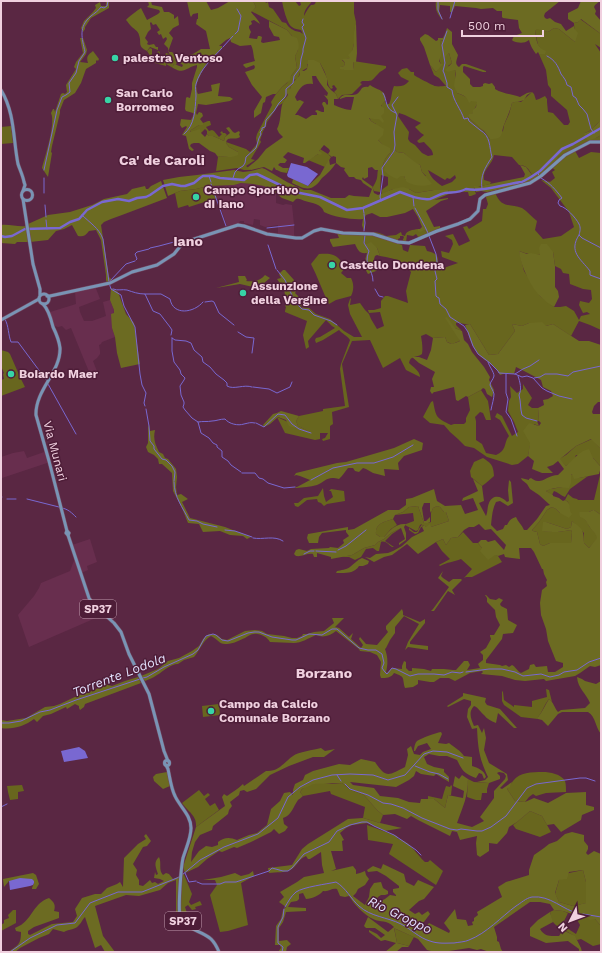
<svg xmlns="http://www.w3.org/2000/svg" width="602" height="953" font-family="'Work Sans',sans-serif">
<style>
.built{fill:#682e4e}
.green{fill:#68661e;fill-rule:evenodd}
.forest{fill:#6c6b22;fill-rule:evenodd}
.water{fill:#7968d1}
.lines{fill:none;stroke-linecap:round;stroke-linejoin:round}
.stream{stroke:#7968d1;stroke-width:1}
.river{stroke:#7968d1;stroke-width:2.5}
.major-casing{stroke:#734860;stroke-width:4}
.major{stroke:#7994b5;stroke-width:3}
.poi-dot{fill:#37d4a6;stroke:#4e1d38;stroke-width:1.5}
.labels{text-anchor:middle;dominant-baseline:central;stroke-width:3;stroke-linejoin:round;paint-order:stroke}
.shield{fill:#4e1d38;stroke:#bf9aad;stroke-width:1}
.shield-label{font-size:11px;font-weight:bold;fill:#f0d0df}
.poi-label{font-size:12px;font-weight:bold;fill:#f0d0df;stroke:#4e1d38;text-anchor:start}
.street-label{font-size:12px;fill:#f0d0df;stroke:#4e1d38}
.water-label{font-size:13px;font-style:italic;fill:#e2e0fc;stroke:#4e1d38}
.quarter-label{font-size:14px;font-weight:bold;fill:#f0d0df;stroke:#4e1d38}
</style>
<rect width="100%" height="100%" fill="#5a2743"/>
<!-- built -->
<g class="built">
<path d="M241,183l12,1 11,2 9,5 3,3v9l7,2 3,-1 6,1 2,19v13l-16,-3v-9l-13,2 -5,-2v-5l-6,-1 -1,6 -9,-2v-2h-4l-1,2 -12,3 -14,-40 21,-1z"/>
<path d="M95,286l5,13 -21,8 1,5 4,9h8l14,-5 -3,-14 7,-2 4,10 -2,18 3,9 -13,5 -1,2 -2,1 1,6v3l-3,4 -4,3 5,13 -6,5 -21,-51 -5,2 -4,-4 -4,1 -7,-2 -4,-12 29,-9 -1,-13z"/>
<path d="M24,451l3,7 20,-7 3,11 -48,16 -1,-3v-18l12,-4z"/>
<path d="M90,539l7,23 -10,4 1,4 -7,3 11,28 13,13 -76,33 -11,-32 16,-19 5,-8 2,-5 29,-12 3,-8 3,-6 -4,-12z"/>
</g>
<!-- green -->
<g class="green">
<path d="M253,1h12l1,2 2,-1 1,5 4,2 9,13 4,1c3,5 7,8 14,9l3,2 -2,-4c-3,-1 -7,-1 -9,-3 -5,-3 -9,-20 -10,-26h13l4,5 2,-1 -1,-4h12c-3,5 -8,8 -8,15 2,-4 4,-8 7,-11h2l2,-1 1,-3h38v12l2,9 -2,10 1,6 -2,10 -3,10 -8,2 3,3 -1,3 -3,1 3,3h10l-1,-9 33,5v2c-2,2 -6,3 -8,6 -7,7 -4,7 -16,7l-2,2 2,1 -10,10 -10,1 -4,4 -2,-5 -2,-2 3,-3 -3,-4 -2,1 1,2 -2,1c-4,-4 -3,-8 -5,-13 -1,-5 -4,-9 -6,-13l-13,1v4l-7,4 -2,6 -4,2 -11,23 -5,3 -11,16 -1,4 -3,5 -3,9 1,2 -10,17 4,1 -9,6 5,4h-7l-7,-2 -21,3 2,-14 2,-1 9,1 9,-5 -9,-5 -3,-4v-1l20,7 4,3 7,-8 -1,-6 1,-4 15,-29 -1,-3 5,-8 6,-7 5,-4 4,-7 6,-8 -2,-12 3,-6 -6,-14 -5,-6 -36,-19 5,-4z"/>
<path d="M580,19l21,15v14l-6,-4 6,9v68c-6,3 -7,9 -16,12l11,5 5,-3v6c-10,-2 -18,3 -27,8l5,9 12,-6 10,1v177l-11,-5 -11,-4 -8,15 -18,-12 -7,2 -17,-3 -7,3 -10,-2 3,7 -17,23 -9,1 -19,-31c-6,1 -10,-2 -14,-1v2l6,6 -7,-3 5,13 -8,3 -5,-2 -2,-5 -12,1 -7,-4 -5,2c1,6 2,12 1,18 -5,4 -12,1 -13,9 4,4 11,8 11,14l-14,-7 -6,-12 -17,10 -13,-28 -18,1 -10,23 7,43 -17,5 1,12 -3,2v13l-7,2 -1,-2 3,-1 3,-5h-8v6l-5,1 -30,-7 -8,-16 31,14 -10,-5 -2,-5 3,-5 24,-5v-2l22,-3 -5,-37 1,-5 9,-24c-3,-5 -8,-6 -11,-10l-16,10 -7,3 -1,-3 1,-2 4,-1 15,-9 -3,-2 -6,-6 -18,21 1,6 -3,2 -3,-14 4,-14 -22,-9v-1l1,-4 -1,-1 2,-10 11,11 11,1 7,6 14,5 14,12 10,6h8l-12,-23 -2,-9 2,-6 1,-1 -1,7 10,-2 5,7 4,4 2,5 6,10 7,-3 -4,-14 -11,1 -1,-3h6l7,-2v-7l4,-5h3l20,7 -2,-12 5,-19c-2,-2 -4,-6 -7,-8 -6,-5 -17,-7 -24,-8l-3,-8 -12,-2 -2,-4v-7l14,1 25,9 1,5 5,2 2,-7 15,1 2,5c15,3 10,9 11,19l20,-7 -16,-6 -1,-6 8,2 4,-9 -1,-4 -7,-4 8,-2 6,12 11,-5 -7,-14 4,-1 2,3 13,-8 1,-12h3l2,-5 -3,-10 10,-2c6,17 14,11 27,16 5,3 10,9 15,13l-2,9 8,9 18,-3 13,-9 -5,-15 -18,-24 -10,-8 9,2 5,-4 -3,-6 3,-2 -4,-3 7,-10 9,-9c-15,2 -20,24 -35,27 -3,-6 -6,-10 -13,-10l-7,-8 -18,-2c-2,11 -12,14 -10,25l7,2 -1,2 -16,4 2,6 -5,2h-2l-1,-4h-3l-3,-1 -13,3 -1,-4h-14l-18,3 -7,-4h-16l-11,5c-2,-5 3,-6 6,-9v-8l-7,-2 -1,17 -6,-1 -1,-2h-1c1,-3 3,-5 4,-8 2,-4 1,-8 2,-11h4c1,-8 3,-12 8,-17l-12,-13 -2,-16 -5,-3 -2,-4 12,-1c0,-6 -1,-12 4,-15l1,3h3c3,-6 2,-11 5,-18 6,1 11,0 15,-5l-8,-4 -3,-4 4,-4 5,-1 4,4h3v3c1,1 20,11 21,11 3,1 8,0 11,0l-7,-8 -5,-3 -4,-10 6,7 5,-8c-4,-6 0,-15 -1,-23l4,-1 1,16 4,-3 3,10 -4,3 8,5 -1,4 2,18c7,2 13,7 21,9l-6,12 -4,3c8,8 16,13 22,22l13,-8 1,-6 5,-11 3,-11 5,-2 4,1 11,-10 2,2 2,6 3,-1 6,-3 2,3v3l1,10 5,1 11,12h4l2,-3 -3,-12 -16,-14v-7l-3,-4 -2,-15 -7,-16h6l-7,-9 -3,-14 2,-3 11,4 6,-4 5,1 16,13 -1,-19 4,-1zM399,113l6,2 16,8 -6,4 6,6 3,2 -7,6 2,2 5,-1c4,5 9,7 9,13l-5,1 -6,-3 -7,-8 -5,-3 -2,-3 1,-7 -11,-16zM395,150l2,2 7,1 11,10 5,2 2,7 4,4 -20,4 -2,-4h-3l-13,-16zM428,170l17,10 2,-2 3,1 5,-4 1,3 -4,4 -10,4c-7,-5 -11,-8 -14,-16zM519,251c14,5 20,5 34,1l2,14 6,3 2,4 6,1 1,10 13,5 8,1 1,9 -3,4 -9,-2 -1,4 4,8 4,-1 3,2 -9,2 -2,4 -5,-9 -8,-5 -6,1h-6l-14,-11 -16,-25z"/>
<path d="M150,48l2,1v6l3,5 3,-9 2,1 -1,5 5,1 2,-5 3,1 8,8 -1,3 -2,-1 -1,2v2l-7,-4v2l-11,-3 -8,-12z"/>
<path d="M208,121h2l1,4 -5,2 3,4 3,-1 2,1 5,6 3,-3 -2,-1 2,-2 1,2h2l2,2 -2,2 -1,4 -11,-5h-4l-2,-2v-3l-2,-2 -4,4h-11l1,-3 8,-5h4v-2z"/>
<path d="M11,126l2,17 -12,1v-17z"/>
<path d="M320,149l8,5 3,3 -6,10 -17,-7 10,-6z"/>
<path d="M208,186h4l5,12 -28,9 -1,-2 -10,3 -3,-15 5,-2 16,-2z"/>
<path d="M418,229v2l7,-1 2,4 -8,4 -3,-4 -3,2 -6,-1 -1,7h-4l2,-5 -1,-1h-3v2l-2,1v3l-34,-9c7,-2 16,-1 22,3l10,-1 5,-3 1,3 3,1c1,-6 8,-6 13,-7z"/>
<path d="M319,254c15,-1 19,1 26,14l-4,5 6,5h4c3,6 3,12 0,18l-15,4 -7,4c-7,-13 -11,-27 -18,-40z"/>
<path d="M1,350l7,2 2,2 10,23 5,10 -24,9v-16l3,-1 -1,-5 1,-1 -3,-7z"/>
<path d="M523,384l9,14 -4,7 4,3h6l1,13h-2l2,5 -5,-2 -6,32 -10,8 -6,1 -25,-8 -13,-9 -9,-2 -7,-7 -8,-7 -6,-7 -14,-2 -7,-6 8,-15 2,-1c3,16 3,17 18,24l3,-1h10l2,-2v-4l4,-8 -2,-13 13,-7 7,11 3,19h-5l-3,-7 -3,-1 -5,5 1,4v19l6,4 4,9 10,2c2,-1 4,-2 6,-4 4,-4 3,-11 7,-15l-9,-16 -5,-3 2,-4 5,3 10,20 6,-4 -4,-10 -6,-11 1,-10 2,-4 -1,-11 7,7 6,-4z"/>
<path d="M592,439l9,10v18l-8,-9 -17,-3 -2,5 -8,6 -7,-7 7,-4 10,-9z"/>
<path d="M483,458c9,6 10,7 11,18l-8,7 -4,3 -11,-9 -1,-6 4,-9z"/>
<path d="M572,474l7,4 9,-2 -18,13 -5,8c-4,-1 -7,-5 -11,-6l-2,4 -6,-4 4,-2 13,-2 8,-12z"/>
<path d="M600,475h1v40l-7,-5h-1l-4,2h-10l9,11 1,3 7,8 2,4 -9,10 -5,-5v-10l-12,-12 -1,6 -4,2 -18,-6 -6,-1v9l15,1 13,-2 1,2 -1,11h-21l-7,3 -3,-2 -3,-12 -4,-1 -1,-1 7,-8 8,-12 5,-3 4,2 4,4 10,-2 -2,-9 -3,-2 3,-6 5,4 4,1 1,1h16z"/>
<path d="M323,488l1,8 2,6 7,-5 -2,-6h-2l2,-2 13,2 1,10 -18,3 -3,2 -3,-3 -3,-1 -1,-3 -10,1 -9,7 -3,-1 -1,-3h4l6,-5 14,-2z"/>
<path d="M418,506l6,17h4l3,-1v-9l2,-5 4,-2 3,1 4,5h2l3,9 -18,6h-5l-3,-2 -1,2h-1l-3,6 -3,1 -6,-4v-2l5,4h3l5,-8 -2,1 -2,5 -2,1 -11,-6 1,-1 8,-3 -1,-8 -18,2 8,-3 6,-5z"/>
<path d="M393,519l4,6 -6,4 -7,8h-4l-4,-3c-1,-11 8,-12 17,-15z"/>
<path d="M401,528l-9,6 -7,7 9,6h-2c-3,-2 -7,-7 -11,-5l-2,9h-2l-4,-3 -7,1 -5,8 -6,3 -6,-3h-10l13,-2 12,-7 11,-3 3,-3 6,-3 7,-6z"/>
<path d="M463,532l10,11h5l4,5 16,8 4,6 -30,15h-6l-2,1 8,-9 -11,-10c-7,3 -14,3 -21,7l-1,-1 11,-6 -8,-8 -6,-9 7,-3 3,6 5,-7 7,-1z"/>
<path d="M546,689l3,1 3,12 -3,-3c-5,6 -6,12 -11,18v2l-17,-2 -17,-12 -2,-4v-10l1,1 1,8 10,7v-2l18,2v-6l15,-4z"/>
<path d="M219,704l1,11 -17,2 -1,-11z"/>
<path d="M543,772c7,0 18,2 22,9 1,3 1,7 1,11l-20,1 -10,3 -3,-2 -4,3 -4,5 -10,-1 -8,-12c3,-2 3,-4 6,-8 7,-9 18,-9 30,-9z"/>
<path d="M468,779l6,3 15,1 -2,6v4h-5l-1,7h-5l-9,-3z"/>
<path d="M324,783l8,1 10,-1 9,7 13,5 13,15 6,5 -3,8 -17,-5 2,-11 -34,-13 -1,-3 -27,5 -3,-4c5,-8 16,-9 24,-9z"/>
<path d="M22,785l2,6 -6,1v7l-8,1 -2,-8 -1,-6z"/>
<path d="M451,785l1,1 -1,9h-3l-3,13 -11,-9h-6v-3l14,3 2,-7 2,-6 4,1z"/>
<path d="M199,790l5,6 4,-3 2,2 -5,4 5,7 5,-3 4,7 -23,17c1,-12 -8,-15 -14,-24z"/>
<path d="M530,811l12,5 9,16 -11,5 -24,-8 -3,-4 4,-3z"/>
<path d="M367,825l30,11 1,3c11,1 19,16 27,23h3l2,-2 13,11 -7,14 -47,-31 4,-10 -25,-4z"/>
<path d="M182,870l10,24 -3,8 2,3 9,-4 2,4 -7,2 1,2 -4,1 -4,-5 -3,2 2,6 4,-1 8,7 1,6c-3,0 -6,2 -9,1 -5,-1 -9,-7 -10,-11 -2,-11 1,-33 1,-45z"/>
<path d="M583,870l3,12 1,21 -14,3 -14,-4 -4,-8 4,-14 10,-7z"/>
<path d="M225,882l16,1 7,42 -20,6 -8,1 -10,-37 7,-10z"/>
<path d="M13,910h3v13l-15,8v-6l3,-2v-3l5,-2 -1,-3z"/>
<path d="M554,910l9,1 5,2 -6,12 14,9 4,-9 -6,-11 21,5 6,7v18l-8,2 -12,-7 -4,1c-4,-8 -19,-11 -24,-18 -2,-2 -2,-8 -3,-10z"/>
<path d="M394,927l2,2 18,8 -5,9 -12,-3z"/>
</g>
<!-- forest -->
<g class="forest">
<path d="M107,1h2v7l-18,10 -6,9v2l-2,3 -2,-4 3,-7 9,-9 3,-4 -1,-3 5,-3 1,4h5v-4z"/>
<path d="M148,1h3l1,4 10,2 2,5h5l5,3v4l4,-3 1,9 -6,3 -4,5 4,5 -5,14h4l4,4 2,1 3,-4 4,3 8,-2 8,-5h9l-4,-18 -10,-7 1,-5h1v-6l-5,1 -2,3 -1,-2 -3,-14h19l5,9 7,-2 12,-7h23l3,6 -5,5c3,4 7,7 9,12l-6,-4 -3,1 1,3 -3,2v2l2,4 -1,2 -1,4 8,1 1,-3h2l2,1 -1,5 2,1 17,-3 -1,-3 -5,-1 -5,-9v-6l18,9 5,6 5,2c3,8 2,11 -2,18l2,12 -6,8 -1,4 -8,7 -6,7h-3l-7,3 -1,5 -2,1 -2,10 -7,5v-7l8,-14 -10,-12 -7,-13 9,-3 1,-2 -1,-2 -8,3 -3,-3 1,-1 11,-3c-2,-5 -1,-10 -4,-16l-11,1 -9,-4 -1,-4 -4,2 -7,6h3v2l-16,17 -3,4 -7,16 1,7 1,2 14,-3 -1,-6 9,-2 -2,13 12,1 3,2 -3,2 -24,4 -8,-1 -2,9 1,2 2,-3 3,1 1,3 -3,3 3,4v2h-4l-8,5 -1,2 10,-3 1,4 4,4 2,-3 2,2h4l11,5 1,-4 5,-4 -4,-5 3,-1 4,5 2,1 4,-2 1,2 -1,1 1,3c-5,4 -13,-2 -14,6l3,4 9,5v3c-6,3 -12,2 -18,1l-2,1 -3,-4 -5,-2 -11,-8h-5l-3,1 -1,2 4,4 -2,1 -3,-2 -3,-13 -4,-1 5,-8 -1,-1 -4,2 -2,-3 1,-6 10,1 3,-6 -1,-1 -7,-2 -1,-2 1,-11 1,-1 3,1 2,-9v-6l5,-16v-2c-11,2 -12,10 -24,3v-2l1,-2 8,3 1,-2c-7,-4 -15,-9 -15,-17l-4,-4 3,-5 -1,-2 -3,2 -2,-5 -2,1 -2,-3 3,-2 -4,-6 -3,1 -2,-3 -1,1 1,6 -3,3 -3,6 3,4 -1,2 2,1 5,-1 2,3h2v3l-8,-3 -3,4c-10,-5 -5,-8 -8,-16 -1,-5 -6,-6 -9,-10 -1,-1 -2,-3 -4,-5 2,-3 12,-10 15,-12l6,12 11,-6 2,-2 -1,-2 -12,-3 2,-2z"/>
<path d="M436,1h124l-15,12 -1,3 1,2 2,1 3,-1 5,4 6,2 5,7 8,-5v2l4,5 -3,9 -16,-13 -5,-1 -6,4 -11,-3 -2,2c2,10 1,16 11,20l-1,3h-6l-1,-2 -2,2c-3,-4 -6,-9 -7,-14 -5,4 -11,3 -16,1l-1,-1 2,-4 8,-3 -3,-5 -1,-8 -15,-2 -1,-1v-6h-5l-4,-3 -12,1 -5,-1 -21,-2 -3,6h-2v-6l-10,-1 -1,7 4,8c-6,-6 -8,-11 -7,-19z"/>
<path d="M581,1h19l-5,4 -1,2 2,4 -1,3 6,7v13l-20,-15 -3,3 -4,1 -6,-4v-6l10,-5z"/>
<path d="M356,22l1,31 -1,9h-3l1,8h-10l-4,-1v-2l4,-1 1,-3 -3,-4 8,-1 -2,-3c8,-6 5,-14 6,-23 0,-3 1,-7 2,-10z"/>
<path d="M447,28l5,4v12l6,11c-1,5 -4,9 1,12l3,-3h4l20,7v1h-3l-19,-6 -1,1v5l7,7v5l3,3h7l3,-1v-2l2,-1 4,1 3,-1 3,4v2c8,5 17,5 25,8l7,-4 5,-1 -5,3 -3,5c-4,2 -8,1 -12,3 -2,8 -5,14 -8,22 -2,4 -1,8 -4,12 -3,2 -6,2 -10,2l-6,-8 -4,-3 -12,-11 1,-3h3l1,-4 3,-3 1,-5 -6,-1 -2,2c-2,-7 -6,-8 -12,-10l-3,-7 2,-15 -2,-1 -6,2 -3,-2 7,-7 -3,-10 -5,5 -2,-13 1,-5 -3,1 1,14 -2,6 2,3h2l-7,8 -6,-7 -6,-18 -4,-7v-2l5,-4 3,1 8,6 2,-1v-2h5l2,-4z"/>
<path d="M80,38h3l4,12 -1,4 -6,8 8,1c-2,-7 0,-8 5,-12l6,8 -1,2 -1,-1 -1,1v2l-10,6 -5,14 -6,10 -11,7 -4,10v3l-8,33 -1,6 1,1 -4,24 -6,-9c3,-12 14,-44 9,-55l2,-4h1l1,3 6,-18 2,-1 2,1 2,-2 -1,-7 10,-16 -2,-2 2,-5 7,-9z"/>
<path d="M308,60h6l6,3 7,15v7l4,5 5,4 2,5h-4v6c5,2 12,5 17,5l2,-8 1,-5h-8l-6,2v1v-2c6,-6 10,-1 17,-4 5,-3 3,-8 11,-7l2,-2c6,5 18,5 15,16l-1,1 -3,4 3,2v5l-3,3 3,5 -1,2 -4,-4h-5l-5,-1 2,3 13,8 -1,6 -5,5 4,4 8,4v5c-5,5 -7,9 -8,17h-7l-3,-3 -4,1v9l-4,2 -1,-2 -1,2 11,8 -1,1 1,1 1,4 4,2 15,-6 10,-2 6,2 7,4 18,-3h14l1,4 -15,6 14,-2v1l-7,2 -15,10 8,16 6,-1v2l-13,6 -2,-4 -5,2 -2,-1v-2h2l2,-2 -4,-10 -5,-8 -8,4 -18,4h-7l-8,-4 -6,2c-2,3 -2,11 -2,16l-2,-6 1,-6c-10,1 -30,-2 -39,-7 -2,-8 -12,-9 -19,-11 -4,-1 -5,-3 -9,-2l-3,3 -11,-4 -9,-7 -9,-5 -11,-2 -12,-1 -7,2 -26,1 -12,3 -16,2 -12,5 -5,-16 16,-3 18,-2 37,-5 9,2 8,-1 11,-3 3,1 22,13 17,8h7l20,8h14l4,-3 5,1 15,1 3,-8 -9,-6 -2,-3 -5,-1 -2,-2h-5l-5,-7 1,-2 -4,-1 -5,-4c-4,6 -8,10 -14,15 -2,2 -3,5 -6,7 -8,7 -15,2 -24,-2l1,-4 15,7 12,-11 9,-16 1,6 6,-2v-6l-3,-1 -1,1 -4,-3 2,-3 -1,-2 -5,-4 -5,6 3,2 -1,2 -3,-1 -13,9h-2l1,-5 -16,-6 -5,5 4,3 -2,3h-5l-2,2 5,3h6l-2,5 -6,-1 -4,-2h-1l-2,-3 -2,4 -8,-4 -13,3 -4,-2 11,-9 8,-10 17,-12 -4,-4 -2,-4c4,-8 3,-16 5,-24 1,-4 4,-7 6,-10l-2,-5 4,-1c1,-3 3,-7 5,-9 4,-4 5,-3 5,-10l4,1 3,-2zM312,76h4c2,5 8,12 12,17l-1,3 -3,-1 4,5v4l-1,1 -2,-3h-2l-1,2 2,4v4h-2l-5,-2 -2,1 2,2v2h-5l-6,4 -8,-4h-3l9,-13 -4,-2 -3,1 -2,-4c4,-8 8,-15 18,-13z"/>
<path d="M600,121h1v14l-5,3 -8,3 -2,-3h-3l2,-5 5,-2z"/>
<path d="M568,148l-10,9 -1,3 -14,13 -8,6 -12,5 -36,8 -6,-1 -5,1 -2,-6 6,1 5,-2 39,-8 1,-3 -5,-9 6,2 6,8c16,-3 20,-25 36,-27z"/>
<path d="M395,150l2,2 7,1 11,9 5,3 2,7 10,12c-7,3 -19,2 -25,-2 -2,-2 -2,-4 -3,-6h-3l-4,3c-5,-2 -9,-4 -13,-9l1,-5z"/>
<path d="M161,181l6,17 -45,17 -11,4 -7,3 -3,3 8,52 2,2v2l-4,2 -1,-3v-5l-5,-35 -5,-10 -7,1c-4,5 -6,6 -11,5l-6,-11 -8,4 -8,2 -8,9 -18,2 -2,-18 20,-9 22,-3 22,-7 12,-6 23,-5 5,-5 13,-3 1,3h2l3,-3z"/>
<path d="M1,225c8,-1 17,2 25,1l2,16h-11l-2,2 -14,-1z"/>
<path d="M337,233l26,2v7l2,3 6,-3 6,6 3,8 -3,-1 -2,1 -1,3 5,9 -3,3 -8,3c-5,-7 -3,-14 -1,-21 -8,1 -9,-3 -12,-9l-22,3 -3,-6v-2l9,-1z"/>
<path d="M541,244h6l6,8 2,14v21l3,4 1,6 -5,10c-5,-3 -9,-6 -13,-10 -10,-9 -21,-33 -22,-46l8,3 4,-1 9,2 -1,-7z"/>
<path d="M283,270h2l9,10v2l-1,2 4,6 -2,3 4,4 1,5 5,1 -5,4h-2l-11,-10 -2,-2 -1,-6 -7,-10 4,-1 -2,-4z"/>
<path d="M265,275l5,3 -6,5 -11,4 -13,-3 -24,4 23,-6 -1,-6h7l2,4 -1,1c7,1 14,0 19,-6z"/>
<path d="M111,288l7,4 8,22 8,9 6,41 -19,4 -4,-15 -2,-16 -3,-9 -1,-14 3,-1v-3l-4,-10z"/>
<path d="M447,317l8,11 7,3 2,9 4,4 4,8 12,15 6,10 -1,3 5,10 -2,7 -5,-3 -2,-5 -2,-1 -2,2 -13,7 -2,-1 -8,5 -2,-1 -2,-13 -19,5h-1l-2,2 -2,-3 1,-4h3l-2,-8 3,-7 -16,-9 -7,-6h7l8,3 4,-10 2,-12 12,-1 2,5c5,3 8,1 13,-1l-15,-23z"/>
<path d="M542,322l4,4 7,-2 26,17h10l12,4v57h-3l-4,4 -2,6 1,2h8v35l-10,-10 -15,7 -16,13 6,7c8,-7 13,-15 23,-17l4,9 8,9 -2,7 -25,5 -2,-5 -1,1v8l-2,5c-7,-1 -16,-1 -23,3l7,4v1l6,2 4,3 2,-1c5,3 5,6 5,11l2,3 -3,4 -9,-5 -4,-4 -4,-2 -2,1 -3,2 -8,12 -7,8 1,1 4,1 3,12 3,2 7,-3h21l1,-11 -1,-2c-10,2 -19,3 -29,1l1,-9h3l21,7 4,-2 1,-6c10,8 12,8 12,22l5,5 8,-10c-1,-5 -5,-7 -8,-12 -3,-5 -3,-7 -9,-9l-1,-5h10l4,-2h1l7,5v150l-6,2 -5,-1 -10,7 -5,3 -29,5 -2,-2 -19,2 -10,-1 -13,-4 -21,-2 2,-2 -1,-1 -12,2 -15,8 -6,-3h-9l-6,4h-4l-12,-2v4l-5,3 -8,1c-3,-10 1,-11 -11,-15 -3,5 -8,5 -13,5l-1,-3 1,-13 -4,-7 -7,-3 -10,-1 -1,-2 -23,-18c-6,5 -13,7 -20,4 -7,3 -15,8 -22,8 -8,0 -16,-1 -24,-1 -3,-5 -10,-9 -16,-8 -3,0 -6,2 -9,4 -5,2 -12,6 -18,6 -8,1 -9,-5 -16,-8 -8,4 -11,14 -17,21l-10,3 -6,4c-8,0 -14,7 -21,11 -4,3 -8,4 -12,6l-4,-5 17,-7 10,-8 11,-3 13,-7 7,-5 4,-7 6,-5 8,1 5,4 5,1 18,-9 10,-1 7,1 5,3 17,2 8,2h5l5,-2 1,-2h4l7,-2 10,-1 10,-8 -2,-5h12l-9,9 4,1 10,9 4,-4 -2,6 10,9 2,-3 -4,-6 1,-2 6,7 11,1 11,-13 -2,-3v-3l16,-17 1,3v3l17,7 5,-3v4l-15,19v2l18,2v4l-20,-3 -3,3 3,-8 11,-18 -15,-8 -9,11v6l-5,7 -4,8 -1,1c3,8 3,15 1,23l1,1 5,-5 10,1v-3l2,-5 2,1v6l3,3h3v-3l12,1 7,2 1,-2h12l9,1h3l8,-9h4l2,4 -3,5 13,-2 -2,-4 5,-4v-5l-3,-3 6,-4 5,-9 -1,-3v-1h4l6,-10 -4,-8 -1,-7 -8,-8v-4l-2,-3h1l4,4 6,1 3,-2 4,2 -3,4 1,2 6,3 1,11 9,5 -4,8 -10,1 -1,5 -16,21v3l14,2 2,1 4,-1 3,2 3,-2c4,2 5,6 9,8l8,-4 1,-4 4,-1 2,3 11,-1 1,6h7l8,-5v-4l-7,-2 -8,-20 -2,-12 -5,-14 -1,-12 2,-13 5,-4 -1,-4 1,-2 -3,-6 -1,-5h-1l-8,-17 -3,-4h-12l1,11 -15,-2 -1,-3 -6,2 -3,-1 -7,5 -8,-9 2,-3 -4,-5 3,-3h5l2,2 7,-2 9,10 2,-5 -15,-16 -6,1 -6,-6 -5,3h-5l-5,3 -6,7 -7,1 -5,7 -3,-6 -7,3 -18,12 -11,-10 -15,11 -8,2 -10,5 -9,-5 5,1 6,-4 12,-1 5,-2 9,-5 10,-9 12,-6 -2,-4 2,-2 2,2 4,-3 1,3 18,-6 -3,-9h-2l-4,-5 -3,-1 -4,2 -2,5 -1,-2v-8h-6l-2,5 2,13h2l4,-4v5l-2,1h-4l-6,-17 -9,1 -6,5 -8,3 -2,4c-9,3 -18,4 -17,15l4,3h4c6,-7 12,-14 22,-13l-2,3 2,6v7l-7,5v-2l6,-4 -4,-11 -10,5 -7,6 -6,3 -3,3 -11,3 -12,7 -21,4v-2l-14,-4v4h-3l-1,-3c-6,-1 -11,3 -17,2l-2,-2 2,-4 3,-1 8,2 4,-2 18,-1 1,-1 8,1 6,-5 -1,-3 6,-4 -3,-4v-2l-24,3 -3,4 -1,6h-9l-2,-5 1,-4 40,-7v3l6,-1 34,-19h11l7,-5v-6l6,-1 22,-9 3,12 8,5 16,-1 4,9 13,-4 -5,-12 -11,3 1,-3 15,-7 -5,-12 9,7 2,15 -5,2 7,13c2,-4 1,-9 3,-13 4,-9 12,-7 18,-1l2,-1 -1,-11 1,-10 2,2 2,21 -5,3 -8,-5 -4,1c-4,8 -4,15 -5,23l6,6 6,-2 2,-4h2c2,-4 4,-7 9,-8 2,5 6,8 8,13h3l10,-11 9,-13 4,-1 -11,-10 -9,-6 -3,-5 -5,-4 -1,-2 8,2v-1l2,-1c2,1 4,3 7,3 5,1 11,-6 20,-6l6,-6 -6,-8 -5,4 -6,2 6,6h-11l-10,-4 2,-8 -6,-5 2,-13 -7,-12 6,-8 10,3 2,-3 -2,-2 -1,-13 6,-3 -1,-5 5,-1 5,-3 -2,-5 -8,-4 -2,-7c-8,-4 -16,-9 -25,-13l-2,7 -8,-1 -6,2c-5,-10 -14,-13 -21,-20 -8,-8 -10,-20 -14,-30l5,-1 19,31 9,-1 17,-23 -3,-7 10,2 7,-3z"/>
<path d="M281,411l18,5 -3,5 2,5 13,7 -22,-7 -3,-6 -8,-3 -8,7 -6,3 -1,-2 10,-11 4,-1z"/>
<path d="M148,424l2,7 5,-1c-2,9 0,14 4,22l4,2 2,4 3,1 8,10 1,8 -1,10 1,8 4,-1 7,5 -6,3 8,16 35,9 26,10 -4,2 -4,-3 -13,-1 -10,-4 -17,1 -4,-8 -11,-1 -6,-15 -9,-17 -1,-18 -10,-9h-3l-1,-5 -4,-4 -6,-3 -2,-5 2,-4z"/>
<path d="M414,439l9,4 -1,7 -18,6 -6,7 1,7 -15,-1 1,7 -12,-3 -7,-4 -3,-1 -4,4 -4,-1 -2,-3h-5c-3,4 -5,7 -9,11 -13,-3 -12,2 -22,6 -7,2 -14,2 -21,3l-1,-1h2l13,-7 -10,-4 -4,-1 -2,1 2,-3 41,-10 9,-1 48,-14z"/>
<path d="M362,558l7,3 -1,3 -5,2h-4c-5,8 -14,7 -23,7l1,-2c4,-1 9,-1 13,-4 4,-3 7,-7 12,-9z"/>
<path d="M443,571l-2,5 2,2 6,4 4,-3h8l1,1 -10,10 3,5 -7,-4 -14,20h-3l2,-2 16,-22 -11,-9z"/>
<path d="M138,677l3,6 -56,21 -1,3 -4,3 -1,-2v-2l-4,-2 -8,5 -1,-2 -15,7 -8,2 -6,6 -3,-3c-9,7 -22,11 -33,9v-8l6,1 19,-3 19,-11 9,-1 6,-2 19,-9 16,-5 7,-5 3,-1 7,2 13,-5z"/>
<path d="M577,677l5,2 3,2 11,3 5,-3v53c-6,-7 -5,-17 -13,-22h-26l-4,2 -10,12 -6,-6 -4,-1v-2c5,-6 7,-12 11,-18 5,4 5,8 9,13l3,-2 24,-2 5,-5c-4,-10 -12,-14 -13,-26z"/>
<path d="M463,693l23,5 -1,4 2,3 13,4 17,19h-3l-16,-15 -2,10c-5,-2 -9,-4 -12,-8 -4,-3 -5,-7 -10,-9 -6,6 -3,13 0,20l4,-1 4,8 2,-5 2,10 -2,12 5,13 18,11 1,6 -8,8 2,1 10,-7 -2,5 -3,2 8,12 10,1 9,-4 14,5 18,-10 20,-1v13l8,2v3l-12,5 -1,5 -20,12 -7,-8 -7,1 -5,-9 -12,-5 -13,11 -8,5 -2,6 -10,11 -8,-1v8l-9,6 -3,-2 -1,-12 1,-7 -17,4 -3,-8 -5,-1 -2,5 -32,-16 -7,-4 -4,3 -12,-5 -12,1 -6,-5 -13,-15 -13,-5 -9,-7 -28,1 -12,5 -2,3 3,4c-2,2 -4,3 -5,4 -5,7 -6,15 -15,18l1,6 4,3 -3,4 -6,3 -5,-5 -3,3 -20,10 -14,6 -3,-1 -12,5 -3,-1 -12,8 -9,8 -13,6 -2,-6 13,-40 29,-21 -3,-9 2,-3 3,2c5,-4 11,-7 16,-12l1,2 22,-15c13,1 18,-9 27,-15 5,-4 21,-6 28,-8l4,3 10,-2 -11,8h-11l-24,9 -19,9 -14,14 -9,3 -3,-2 -4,1 -1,4 -9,7 2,4 -3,4 -1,4 -15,12 -1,4 -12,5 -5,7 -3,10 -1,10 8,-11 7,-5 6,1 6,-2v-3c6,-5 12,-5 19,-2l12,-5 8,-2 10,-8 4,-16 9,-8 4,-8 6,-1 3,3v-5l2,-6 8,-4 2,-5 8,-4 26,-7 11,1 11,-6 14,3c11,16 13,14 30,5l3,-12 -1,-6 4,-3 3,8 6,1 3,-3 8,-3 -4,-6 -9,3 -3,5h-1c0,-4 1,-8 3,-10 5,-3 18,-8 24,-9l1,2 -4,9 8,1 3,-1c6,5 11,7 15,13l8,1v9c6,2 12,4 14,11l-2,2 -2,-5 -3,-1 -3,5c-12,-5 -13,-6 -19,-18l-10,-4h-8l-10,-2 -5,3 3,7 7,3 10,2v3l5,5v5l-13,-8 -2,2 -13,-2 -5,-3 -2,5 -5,4 -13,7 -46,-5 3,3 21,3 6,8 18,2 11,4 11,1 1,-4h13l11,9 3,-13 15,3 1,-7 -11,-5 2,-10 4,3 3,-4 6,4c0,18 -5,27 -11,44l15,4 12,-6 -4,-4 14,-19v-7l11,-12 1,-3 -2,-3 -5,-1 -2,1 3,3v3l-11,4 -12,-1 8,-2 3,-3c-9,-19 -10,-29 -11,-49l-5,1 -5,-12 1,-8 3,-4v-4l-7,-2 -16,8 -1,-1 16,-10z"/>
<path d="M167,772l3,14 -7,3 -9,-8 -1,-4 3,-3z"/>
<path d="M363,818l17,5 22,5 -17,3 -18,-8 -15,2 -6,3 -6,5 4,7 -2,1 1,10h-12l5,18 -5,2 22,-5 3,4v4l4,-1 5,-2 1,4 3,4 -4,6 -7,4 -2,4 -3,3 12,9 4,-8 1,-8 4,-6 7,-1 2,6 5,3v3l-3,1h-4l-3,2 -2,4 1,2 8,-4 5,-4 6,1v-1l-3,-3v-3l6,-1v-2l-13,-10 -9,-5 -9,1 -1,-2 6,-4 8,3 2,-5 21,10 2,8 8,4 4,-6 16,7 -10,12 -5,2 -10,9 6,4 4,-2 3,3 6,-4 2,3 -10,13 4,2 5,-6 20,10 1,-2 -6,-8 11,-14 2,10 9,1 2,6 5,-1 -1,-3 2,-1v-3l4,-3 -1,-3 25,-15 -4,-10 8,-5 23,-7v-5l5,-15 10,-7 5,-4 8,-3 8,-7 7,-2 12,3v6l4,5v3l-2,4 2,2 6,-4 7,3v72l-6,-7 -5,1 -4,-3 -17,-4 -6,-2 -9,-1 -4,-6 -10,-2h-10l-36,25 3,10v4l2,1 2,7 2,3h-14l-8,-3 -4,1 -8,-2 -20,3v1h-14l-8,-2 -9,-11 -24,-11 3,15 12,3 -1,1h-6l-6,5h-11l11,-9 -11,-3 -4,1 -12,-9v-2l8,4 4,4 4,-3 -10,-7h-9l-2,-2 4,-9 20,15 6,-5c-8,-8 -13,-4 -21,-8 -9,-4 -19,-15 -24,-23l-4,1 -5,-1 -3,-7c-6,-1 -8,3 -14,2 -3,4 -11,8 -17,8l-3,-6 -4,1v5l-2,2 -6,1 -3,5 18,1v3l-20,1 -3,10 -4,6v13l8,-1 4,4 -4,3 -1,5h-8l3,-4 -1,-3h-5l1,-19 5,-7 2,-9 3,-3 -7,-5 5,-5 -4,-5 17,-10 7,-5 20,-4 -2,-8 -1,-13 -11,7h-2l-2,-3c-7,3 -8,8 -14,13 -6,4 -16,3 -23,4l-1,-5 24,-3 10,-16 6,-5 40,-25zM583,870l3,12v21l-13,3 -14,-4 -4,-9 4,-13 8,-1 2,-7z"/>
<path d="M146,834l5,7 -4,5 -4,1 -10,17 4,6 -1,5 3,5v5l4,1 7,-6 2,3 3,-1 3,2 6,-3 -4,-2 -6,-1 1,-6 1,3 2,-1c-2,-6 -5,-12 1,-17 3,6 -1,13 4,18l3,-2 3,1 4,5 7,-3 -2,40 7,12 -6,-6 -3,-6v-36l-8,3 -8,7 -21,6 -13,-1 -31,11 8,30 12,16h-10l-4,-7 -6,3 -10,-31c-3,3 -3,5 -6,8 -3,5 -10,4 -15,7l-11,-3 -4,5 -10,4 -19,10 -5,4h-7c10,-7 13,-7 13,-20l-5,-1 -1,-3c2,-1 4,-2 6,-3 11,-7 13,-22 28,-27 5,4 7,7 5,13l5,1v6l-25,9 -6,4v3l2,1 22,-11 21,-2 4,-6 -2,-7 7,-11 13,-4h6l6,-6 10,-4 3,-2 3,5 1,-29 14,-14 8,-5 -2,-3z"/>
<path d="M253,871l1,5 -13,7 -24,2 -2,-5h-12l18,-3 14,-4 6,3 8,-2z"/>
<path d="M33,873l3,2 3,9 -3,5h-4v-1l2,-5 -25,-2 -5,6 -1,-8z"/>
<path d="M550,912l3,10 -13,7c5,8 10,7 19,7l4,-6 12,6 6,12 1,4h-3v-3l-11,-8 -22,2 -16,-7v-8l8,-8z"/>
</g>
<!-- water -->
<g class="water">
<path d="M291,163l16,4 11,7 -10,12 -20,-9 -1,-2z"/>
<path d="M79,747l6,4 3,7 -24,4 -3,-11z"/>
<path d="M20,878l12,1 2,2v2l-1,2 -3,1 -20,4 -1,-9z"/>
</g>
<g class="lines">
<!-- stream -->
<g class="stream">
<path d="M438,1v9l4,9"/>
<path d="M450,18l5,-17"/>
<path d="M447,31l-5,14 3,18 -2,8 1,2 3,10v4l5,3c1,11 9,19 12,29l4,-1 1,3 11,9c11,6 9,17 12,27 -7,11 -12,18 -10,32"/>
<path d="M235,34l3,-3 3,-15 -4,-7"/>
<path d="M223,47l10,-11"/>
<path d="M547,56c8,4 11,10 14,18 3,4 5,6 6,11l4,2 2,9 3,2 3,7 4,4 4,5 4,15 3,4"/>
<path d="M383,93c5,8 1,16 13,20"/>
<path d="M184,134c11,-9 11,-24 12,-38 0,-4 -1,-9 0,-12 4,-15 16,-25 26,-36"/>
<path d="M44,170l13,-60 5,-13 4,-2 4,-3 -1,-9 7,-10 3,-12 6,-9c-3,-14 -7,-25 6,-36 4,-3 7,-5 10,-9l3,1 3,-2 1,-5"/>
<path d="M538,173l1,3"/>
<path d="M209,176l2,6"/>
<path d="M233,178l2,-6 3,-3 5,-3 2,-3 1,-6 10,-9 3,-10 2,-4 -1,-2 2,-2v-2l3,-1 1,-7 8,-9 5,-8 6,-6 1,-2v-6l7,-6 1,-7 6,-8 1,-9 2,-7v-3l3,-11 -4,-11 2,-2 -2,-3 1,-3"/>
<path d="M541,178c10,6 14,11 21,20l-3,2 -1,3 2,3c6,1 16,12 19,18 2,4 1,7 0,11l3,3 19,10"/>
<path d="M211,184l15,42"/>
<path d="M44,193v-15"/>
<path d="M413,197l1,9"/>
<path d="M381,201l-1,-4 3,-21 -1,-8 12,-17 1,-6 -1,-13 3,-17 -5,-10 6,-8"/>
<path d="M45,205l1,12"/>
<path d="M363,208l1,5"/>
<path d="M415,208c4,8 9,16 13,25"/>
<path d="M82,215c8,8 17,13 21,24l6,43"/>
<path d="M46,220l1,9"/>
<path d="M267,228l27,-3"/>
<path d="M364,231l1,-8 -1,-9"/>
<path d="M365,235l-1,8 5,8c-6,15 4,18 4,30"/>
<path d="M579,235c-11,17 2,24 11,36v4l11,4"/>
<path d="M429,236l7,18 1,8 -2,9 2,8 -2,2 1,15 1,1 2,1 1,6 6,5 4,8 14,9 4,6 5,14 5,8 12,9 8,8 1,2 16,1 7,3 5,-1 6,2 9,10 5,3 12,5 13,3"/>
<path d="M268,245l8,24"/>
<path d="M136,260l1,-1 -2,-5 2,-2 12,-3 1,-1 9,-2 15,-4"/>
<path d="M277,270l8,10 10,22 7,7 7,1 5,5 17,6 6,4"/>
<path d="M110,281l16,-17 9,-3"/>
<path d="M109,283l2,6 10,6 3,11 11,21 5,47 2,11 4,8 -2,10 1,3"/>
<path d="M113,289c5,2 9,0 14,1 6,2 11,4 18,4l8,17 7,3 10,13 2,3 -1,5"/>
<path d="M375,289l4,7 4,1"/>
<path d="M145,294h16l9,5c3,17 24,14 33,3"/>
<path d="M205,302l7,-1 2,1 5,11 15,12"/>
<path d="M5,319c4,8 3,15 6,23h7l29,39"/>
<path d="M238,332l8,5 8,1 -2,15"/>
<path d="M172,338v13l2,11 6,8 1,4 4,4 -1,2 -4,6 1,9 3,7v2l-1,3 2,3 7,8 6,4 3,11 8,5 4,5 4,2v2l5,4v6l6,4 3,4 10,7"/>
<path d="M172,338l3,2 11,1 5,2 3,7 8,7 1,5 7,5 6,7 8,6 3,3v3c7,4 17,-2 25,1"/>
<path d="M488,362c1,4 6,10 6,14 -1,4 -4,6 -4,9 1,3 3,5 4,9 0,5 -2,10 -3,16"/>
<path d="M506,374v19l2,6 -2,13 5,7 6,17"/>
<path d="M515,374l8,-5 7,-3 9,-6"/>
<path d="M518,376c2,6 4,13 1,19 2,7 1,13 3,20l4,3 11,3"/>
<path d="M534,378l6,-1 5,-3h12l11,2 5,-4 28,-6"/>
<path d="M48,384l28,50"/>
<path d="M253,387l16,2 8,4 13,-6 2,-5"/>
<path d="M146,409l3,17 1,15 4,5v3l8,10 4,1 6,6 3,6 -1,9"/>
<path d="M198,422c5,-1 9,0 14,-1 4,0 8,-2 13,-2 4,5 13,7 19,5 5,-1 6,-2 11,-1"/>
<path d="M256,423l8,4 14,-13 7,1 7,9 7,5 12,4"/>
<path d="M242,473h13l4,5 4,1 5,4 16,5 11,-1"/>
<path d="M311,480l22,-12 24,-5h17l19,-6 20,-12"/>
<path d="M174,482c0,15 9,26 15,38l8,1 6,3 14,3"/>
<path d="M1,497h1"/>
<path d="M7,499h9"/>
<path d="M27,499l32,8"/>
<path d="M62,508c6,1 10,5 14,9"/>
<path d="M225,530l10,1 17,6"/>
<path d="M253,538c10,2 21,-3 30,3"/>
<path d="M338,550l8,-4 20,-16"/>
<path d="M316,551l20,1"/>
<path d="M304,554l6,-3h4"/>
<path d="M466,672l23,-3h13l13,3 8,4 18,-2 9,3 9,-2 5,-3 13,-2 12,-8 12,-4"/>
<path d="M143,678l4,-1 17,-10 29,-13 5,-4 6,-11 2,-3 7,-2 3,1 6,5 6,1 20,-8 6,-1h5l13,5 20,3h4l13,-6 13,1 10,-6h5l22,19 9,2h8l6,4 2,9 -2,5 3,4 2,2 5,-6 4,1 14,7 8,-2h16l10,1 8,-3 8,1 3,-1"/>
<path d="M1,723h8l12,-2 19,-9 10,-2 26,-10 64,-21"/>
<path d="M415,766l15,6 9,2 9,5"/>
<path d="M337,775l4,6"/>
<path d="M345,784l5,5 18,6 15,8 8,1 12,4 19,10 28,11 7,1 4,-1 16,2h5l9,-4 15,-11 21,-28 9,-4 44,-6h6l9,3"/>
<path d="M1,807l6,-3"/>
<path d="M185,873l4,9 7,-1"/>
<path d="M182,875l18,-15 24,-13 34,-13 20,-16 10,-21 12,-10 13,-7 19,-5 18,-1 23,1 15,5 17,-5 19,-21 9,-3 14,1 16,6"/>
<path d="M197,882l5,2h18l5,-2h11l33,-11 3,-3 11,3h5l4,-3 12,-14 25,-12 8,-11 13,-6 12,-3h5l7,4 20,9 22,15 5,5"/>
<path d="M285,907c3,-5 6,-11 11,-15 7,-5 31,-8 40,-10 10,6 15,17 23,24 12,11 28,11 42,18 10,5 18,14 29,17 8,3 16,2 24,2 5,-1 11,-1 15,-3 18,-7 32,-23 47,-34 5,-3 10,-8 16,-9 19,-2 30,13 48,17"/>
<path d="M583,914l18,3"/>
<path d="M10,952l20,-14 27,-13 18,-2 15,-20 28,-11h24l35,-14 2,-1"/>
<path d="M282,952l1,-5 -5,-4v-16l5,-10 1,-8"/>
</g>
<!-- river -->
<path class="river" d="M1,236l4,1 7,-1 13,-7 35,-1 10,-6 9,-3 8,-9 15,-8 16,-3 11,2 8,-3 9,-1 4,-2 13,-9 9,-2 9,2h4l9,-3 6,-5 3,-2h10l7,2 24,2 6,-5 7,-1 23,11 10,6 30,6 27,13 16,-2 37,-16c10,4 20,8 30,7 4,-1 9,-5 15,-6 7,-1 14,0 21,-4 18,3 38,-5 56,-7l9,-5 9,-6 22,-22 11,-5 28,-16"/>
<defs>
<g id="major">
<path d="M1,90c14,23 12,49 17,74 2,6 5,12 6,18l1,3 -2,6"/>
<circle cx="27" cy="195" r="5.5"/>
<path d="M23,199l10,65 7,25v6"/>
<circle cx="44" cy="299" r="5"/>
<path d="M47,296h3l60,-13 22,-11 25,-7 17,-11 8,-10 3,-2 53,-17 6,1 23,8 29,4h6l12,-7 7,-2 22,4 30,1 25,8 11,1 28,-12 21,-7 12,-5 8,-8 2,-12 5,-4 45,-12 11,-7 24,-21 25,-13h11"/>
<path d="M43,304c6,6 8,15 10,23 3,6 6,13 7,21 1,24 -25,42 -24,67l13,46 18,70"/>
<path d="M1,320l38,-21"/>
<path d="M67,531l2,2 -1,2 -2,-2z"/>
<path d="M68,535l21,63 5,7 20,18 7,9 8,22 20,40 15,57 4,10"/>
<circle cx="167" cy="763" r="2.5"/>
<path d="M166,765l2,4c2,9 3,19 7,27 5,11 16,19 16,32 0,10 -5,20 -8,30 -2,9 -5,49 -3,58 5,14 21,14 31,23 4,4 6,8 8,13"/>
</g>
</defs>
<!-- major casing -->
<use href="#major" class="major-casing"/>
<!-- major -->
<use href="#major" class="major"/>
</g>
<!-- markers -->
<g class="poi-dot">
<circle cx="115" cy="58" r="4"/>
<circle cx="108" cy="100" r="4"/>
<circle cx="196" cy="197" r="4"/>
<circle cx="332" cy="265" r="4"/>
<circle cx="243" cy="293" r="4"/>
<circle cx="11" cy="374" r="4"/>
<circle cx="211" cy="711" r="4"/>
</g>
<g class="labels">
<!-- shield labels -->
<g class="shield">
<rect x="80" y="600" width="36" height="18" rx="3"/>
<rect x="165" y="912" width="36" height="18" rx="3"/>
</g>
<g class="shield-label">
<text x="98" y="609">SP37</text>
<text x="183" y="921">SP37</text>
</g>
<!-- poi labels -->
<g class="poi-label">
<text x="123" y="58">palestra Ventoso</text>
<text x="116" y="93">San Carlo<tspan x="116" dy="14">Borromeo</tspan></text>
<text x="204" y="190">Campo Sportivo<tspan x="204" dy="14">di Iano</tspan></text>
<text x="340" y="265">Castello Dondena</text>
<text x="251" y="286">Assunzione<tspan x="251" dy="14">della Vergine</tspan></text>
<text x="19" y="374">Boiardo Maer</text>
<text x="219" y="704">Campo da Calcio<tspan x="219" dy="14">Comunale Borzano</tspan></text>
</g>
<!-- street labels -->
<g class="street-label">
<text transform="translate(55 451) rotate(75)">Via Munari</text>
</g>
<!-- water labels -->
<g class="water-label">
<text transform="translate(119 675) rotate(-21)">Torrente Lodola</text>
<text transform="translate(400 915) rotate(26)">Rio Groppo</text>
</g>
<!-- quarter labels -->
<g class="quarter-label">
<text x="162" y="160">Ca' de Caroli</text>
<text x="188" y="241">Iano</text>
<text x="324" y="673">Borzano</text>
</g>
</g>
<!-- border -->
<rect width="602" height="953" fill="none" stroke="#f0d0df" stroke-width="4"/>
<!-- north arrow -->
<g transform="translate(570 921) rotate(228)" stroke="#4e1d38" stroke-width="3" paint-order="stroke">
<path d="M0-3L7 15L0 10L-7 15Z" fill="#f0d0df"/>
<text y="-6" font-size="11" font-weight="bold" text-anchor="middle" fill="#f0d0df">N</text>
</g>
<!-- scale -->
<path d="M462 30v6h81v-6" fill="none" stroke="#f0d0df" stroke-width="2"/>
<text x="468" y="30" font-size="12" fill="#f0d0df" stroke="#4e1d38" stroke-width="3" paint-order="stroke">500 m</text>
</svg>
